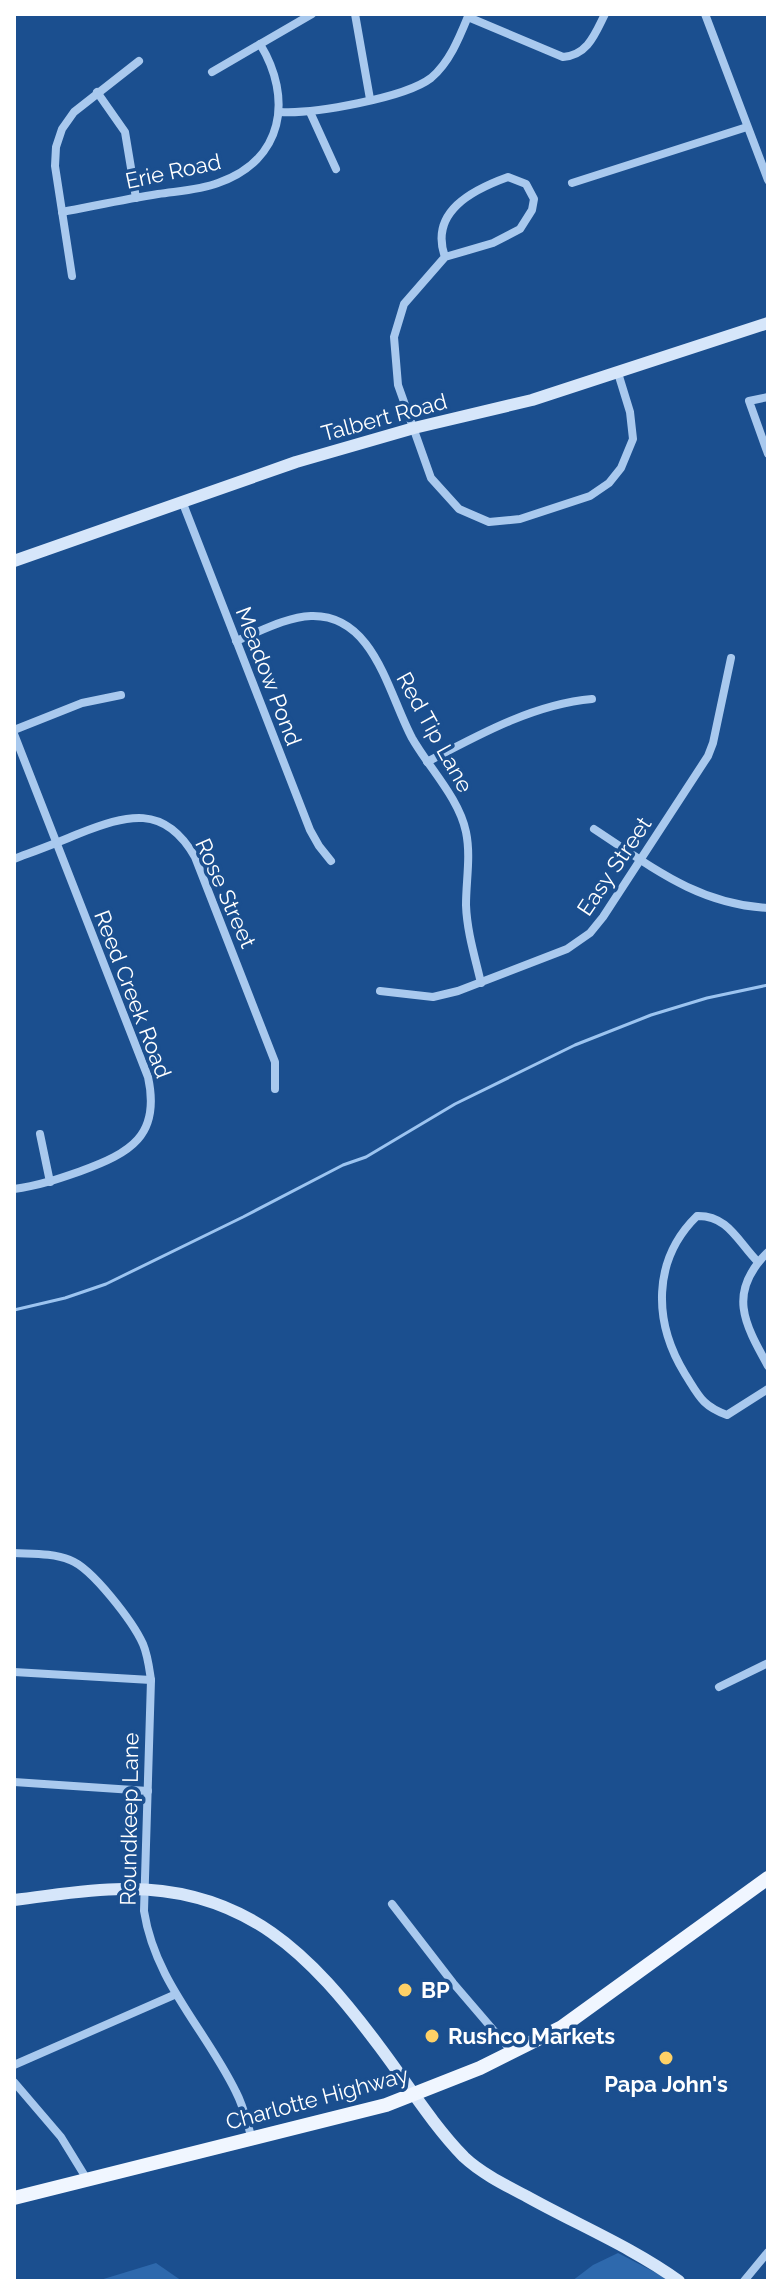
<svg xmlns="http://www.w3.org/2000/svg" width="782" height="2295" font-family="Raleway,sans-serif">
<style>
.green{fill:#2e69ad}
.lines{fill:none;stroke-linecap:round;stroke-linejoin:round}
.stream{stroke:#9cc4f0;stroke-width:3}
.street{stroke:#a9c9ee;stroke-width:8}
.secondary{stroke:#d6e6fa;stroke-width:12}
.primary{stroke:#f0f6ff;stroke-width:14}
.poi-dot{fill:#ffd166;stroke:#1b4f8f;stroke-width:3}
.labels{text-anchor:middle;dominant-baseline:central;stroke-width:7;stroke-linejoin:round;paint-order:stroke}
.street-label{font-size:22px;fill:#fff;stroke:#1b4f8f}
.poi-label{font-size:22px;font-weight:bold;fill:#fff;stroke:#1b4f8f;text-anchor:start}
</style>
<rect width="100%" height="100%" fill="#1b4f8f"/>
<!-- green -->
<g class="green">
<path d="M618,2253l48,25 3,3h-97l21,-16z"/>
<path d="M156,2263l26,18h-85z"/>
</g>
<g class="lines">
<!-- stream -->
<path class="stream" d="M14,1310l51,-12 41,-14 137,-67 100,-52 23,-8 89,-53 120,-59 76,-30 56,-17 61,-13"/>
<!-- street -->
<g class="street">
<path d="M355,14l15,85"/>
<path d="M705,14l63,166"/>
<path d="M468,17l95,40c25,-2 32,-23 42,-43"/>
<path d="M212,72l100,-58"/>
<path d="M97,92l28,40 11,66"/>
<path d="M280,112c33,2 125,-14 151,-34 19,-16 29,-42 38,-64"/>
<path d="M310,112l26,57"/>
<path d="M572,183l175,-56"/>
<path d="M62,212c32,-6 64,-13 96,-18 20,-3 42,-4 60,-11 66,-23 75,-85 42,-139"/>
<path d="M445,257c-16,-45 27,-67 63,-80l18,7 8,15 -2,11 -12,19 -27,14 -48,14 -41,47 -10,33 4,48 33,93 28,31 30,13 31,-3 70,-23 19,-13 12,-15 12,-29 -3,-27 -12,-39"/>
<path d="M72,276l-17,-110 1,-19 6,-18 12,-17 65,-51"/>
<path d="M768,397l-19,4 19,53"/>
<path d="M182,501l128,329 9,16 12,15"/>
<path d="M236,641c23,-9 50,-24 75,-25 63,-2 77,77 101,122 17,30 47,60 54,94 5,24 0,49 0,73 1,27 9,52 15,78"/>
<path d="M14,730l68,-27 39,-8"/>
<path d="M14,734l134,343c13,59 -18,76 -67,94 -23,8 -43,15 -67,18"/>
<path d="M427,762c51,-27 107,-58 165,-63"/>
<path d="M594,829c58,38 103,75 174,79"/>
<path d="M14,859c21,-8 43,-16 64,-25 49,-19 86,-31 117,23l80,205v27"/>
<path d="M380,991l53,6 25,-6 109,-42 23,-16 13,-16 105,-161 5,-13 18,-85"/>
<path d="M40,1134l10,48"/>
<path d="M768,1252c-41,40 -24,71 0,114"/>
<path d="M758,1262c-20,-20 -30,-47 -61,-46 -45,44 -44,106 -12,158 14,22 17,32 42,41l41,-26"/>
<path d="M14,1553c18,1 39,0 56,7 22,8 63,62 73,84 5,12 6,23 8,36l-7,231c11,71 62,119 92,181 8,15 11,31 16,47"/>
<path d="M14,1672l137,8"/>
<path d="M719,1687l49,-24"/>
<path d="M14,1782l134,9"/>
<path d="M392,1904l61,79 60,70"/>
<path d="M14,2065l160,-70"/>
<path d="M14,2082l47,55 27,44"/>
<path d="M744,2281l24,-29"/>
</g>
<!-- secondary -->
<g class="secondary">
<path d="M14,561l282,-99 118,-34 118,-28 236,-77"/>
<path d="M14,1900c36,-4 72,-11 109,-11 123,-2 188,66 256,157 28,37 53,78 85,111 17,16 41,28 62,39 50,28 106,51 153,85"/>
</g>
<!-- primary -->
<path class="primary" d="M14,2198l372,-93 94,-37 82,-41 206,-149"/>
</g>
<!-- markers -->
<g class="poi-dot">
<circle cx="405" cy="1990" r="8"/>
<circle cx="432" cy="2036" r="8"/>
<circle cx="666" cy="2058" r="8"/>
</g>
<g class="labels">
<!-- street labels -->
<g class="street-label">
<text transform="translate(173 171) rotate(-12)">Erie Road</text>
<text transform="translate(384 417) rotate(-15)">Talbert Road</text>
<text transform="translate(269 676) rotate(69)">Meadow Pond</text>
<text transform="translate(435 732) rotate(61)">Red Tip Lane</text>
<text transform="translate(614 866) rotate(-56)">Easy Street</text>
<text transform="translate(226 893) rotate(66)">Rose Street</text>
<text transform="translate(133 994) rotate(69)">Reed Creek Road</text>
<text transform="translate(129 1819) rotate(-89)">Roundkeep Lane</text>
<text transform="translate(317 2098) rotate(-15)">Charlotte Highway</text>
</g>
<!-- poi labels -->
<g class="poi-label">
<text x="421" y="1990">BP</text>
<text x="448" y="2036">Rushco Markets</text>
<text x="666" y="2084" text-anchor="middle">Papa John's</text>
</g>
</g>
<!-- border -->
<rect width="782" height="2295" fill="none" stroke="#ffffff" stroke-width="32"/>
</svg>
